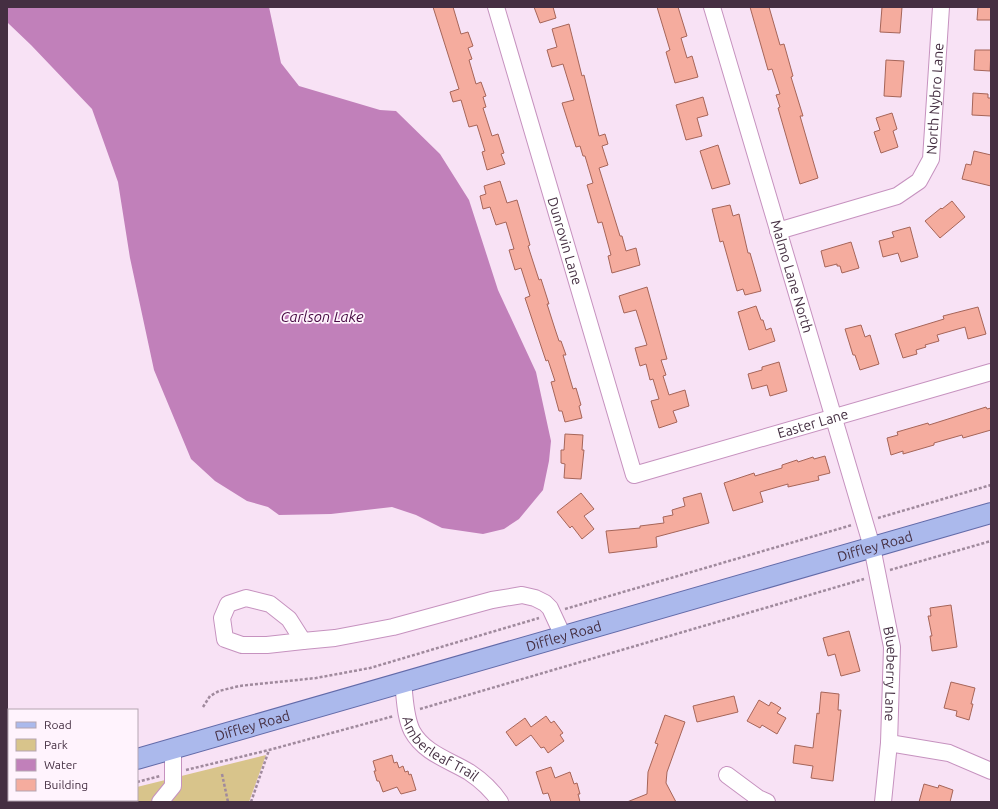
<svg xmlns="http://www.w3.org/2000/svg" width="998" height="809" font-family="Ubuntu,sans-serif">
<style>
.green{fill:#d8c48b}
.water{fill:#c180ba}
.building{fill:#f5ac9e;stroke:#a66559}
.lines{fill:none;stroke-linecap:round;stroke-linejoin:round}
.minor-casing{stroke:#c692bf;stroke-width:18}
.major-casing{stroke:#636ba9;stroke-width:22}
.path{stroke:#a08a9d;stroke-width:2.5;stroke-dasharray:3 2;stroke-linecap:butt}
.minor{stroke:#fff;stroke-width:16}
.major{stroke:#abb9ec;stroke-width:20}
.labels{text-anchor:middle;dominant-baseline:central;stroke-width:3.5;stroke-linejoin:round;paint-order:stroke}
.street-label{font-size:14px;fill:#452f42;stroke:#fff3fd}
.water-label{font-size:15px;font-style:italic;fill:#470b43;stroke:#fff3fd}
</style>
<rect width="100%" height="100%" fill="#f8e2f5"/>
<!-- green -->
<path class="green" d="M266,755l-17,47h-175l8,-2h55v-13z"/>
<!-- water -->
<path class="water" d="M7,7h262l12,56 18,23 81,24 16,1 44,43 29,46 29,90 38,82 15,69 -2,20 -6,29 -24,29 -15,10 -21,5 -41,-6 -26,-13 -24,-8 -61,7 -52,1 -11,-8 -21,-6 -32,-20 -24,-22 -37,-89 -24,-112 -12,-76 -26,-73 -61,-64 -22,-21 -2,-2z"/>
<!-- building -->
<g class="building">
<path d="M433,7h20l8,27 7,-2 5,14 -5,2 4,11 -3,1 7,24 5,-2 5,14 -3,1 3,10 -3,1 9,28 6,-2 6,19 -3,1 4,10 -18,6 -5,-18 3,-1 -8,-26 -8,2 -8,-27 -8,2 -3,-10 9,-3z"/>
<path d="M534,7h19l3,11 -16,5z"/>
<path d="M657,7h21l9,29 -6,2 6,20 5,-2 6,21 -23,6 -9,-31 4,-2z"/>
<path d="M750,7h19l11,38 4,-1 9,32 -2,1 12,39h-3l18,62 -18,6 -22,-76 2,-1 -4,-12 4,-1 -8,-25 -4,1z"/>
<path d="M882,7h20l-2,26 -20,-1z"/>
<path d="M978,7h13v13h-14z"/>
<path d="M569,24l13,52 2,-1 15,61 6,-2 3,10 -6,2 6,19 -9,3 21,68h2l4,15 10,-3 4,17 -28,8 -4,-17 3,-1 -9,-33 -4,1 -11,-38 6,-2 -8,-27h-2l-3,-10 -4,1 -14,-44 12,-3 -11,-36 -11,3 -5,-17 10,-3 -5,-18z"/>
<path d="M975,50h16l-1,21 -16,-1z"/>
<path d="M886,60l18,1 -3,36 -17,-1z"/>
<path d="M973,93l15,1v4h3v18l-19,-1z"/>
<path d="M703,97l5,18 -11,3 5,18 -16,4 -10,-35z"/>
<path d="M892,113l5,16 -4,2 5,16 -17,6 -7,-21 6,-2 -4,-12z"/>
<path d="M718,145l12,39 -18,5 -12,-38z"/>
<path d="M974,151l17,4v31l-29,-7 4,-15 5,1z"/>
<path d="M500,181l7,22 10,-3 13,45 -2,1 11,34 2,-1 8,25h-2l8,25 4,12h2l5,14h-3l10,34 3,-1 5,17 -2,1 3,12 -17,4 -3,-11h-3l-8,-29 4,-1 -7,-21 -2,1 -21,-63 5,-2 -9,-28 -6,2 -6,-20 5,-1 -8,-27 -10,3 -6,-18 -7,2 -3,-13 6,-2 -2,-8z"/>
<path d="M952,201l13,16 -25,21 -15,-17 16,-13 1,1z"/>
<path d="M730,205l3,11 6,-2 9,39h2l11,38 -16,4 -2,-6 -6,2 -14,-50 -3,1 -8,-33z"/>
<path d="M910,227l8,30 -17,5 -3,-9 -15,4 -4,-16 15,-4 -2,-5z"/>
<path d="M851,242l8,26 -17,5 -2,-7h-3v-2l-12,3 -4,-16z"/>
<path d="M647,287l20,72 -6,1 5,15 -3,1 6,19 16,-5 4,16 -16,5 4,11 -18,6 -8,-27 8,-2 -6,-20 -3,1 -4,-16 -6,2 -5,-18 12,-3 -11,-35 -12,3 -5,-17z"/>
<path d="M756,306l5,14h2l3,10 5,-2 4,13 -26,9 -11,-38z"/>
<path d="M978,307l8,27 -18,5 -3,-12 -28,8 2,6 -14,4 1,2 -10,3 1,4 -14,4 -8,-24 49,-15 -1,-3z"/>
<path d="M861,325l4,12 5,-2 9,29 -19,6 -5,-15h-2l-8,-26z"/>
<path d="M779,362l8,29 -17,5 -3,-11 -15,4 -4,-15 14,-4v-3z"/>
<path d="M986,407l1,2 4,-1v22l-28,8 -1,-3 -28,8v2l-31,9v-3l-12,4 -4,-17 11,-3 -1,-3 31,-9 1,2z"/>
<path d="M565,434l18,1 -1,15h2l-3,29 -17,-1 1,-14 -4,-1v-13h3z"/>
<path d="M825,456l5,17 -12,3 1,4 -31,7v-3l-28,8 3,10 -30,9 -9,-28 30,-10 1,3 27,-8v-3l15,-5 1,2 15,-5 1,2z"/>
<path d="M581,493l13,16 -10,7 10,13 -12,10 -10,-13 -2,2 -13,-16z"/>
<path d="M701,493l8,30 -53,14 1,10 -48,6 -3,-22 34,-3v-2l24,-3 -1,-6 10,-2 -1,-5 13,-4 -2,-8z"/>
<path d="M951,605l6,42 -25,4 -2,-15h2l-4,-20h3l-1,-8z"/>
<path d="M849,631l11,40 -19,5 -6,-22 -7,2 -5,-18z"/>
<path d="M951,682l24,6 -4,16h2l-4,16 -13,-4 1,-5 -13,-3z"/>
<path d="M821,692l18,2 -1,16h3l-8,71 -22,-3 2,-12 -20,-3 2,-18 18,3 4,-35 2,1z"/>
<path d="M734,696l4,16 -41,10 -4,-16z"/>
<path d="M759,700l10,6 2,-4 10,6 -4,5 9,5 -9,16 -15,-9 -2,3 -13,-7z"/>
<path d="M665,715l20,7 -18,50 -1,11 10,19h-49l20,-8 1,-22 10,-28 -3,-1z"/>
<path d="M546,716l5,7 3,-2 9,12 -3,2 4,6 -16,12 -4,-6 -3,1 -10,-13 -15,11 -10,-14 19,-14 6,9z"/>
<path d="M392,755l2,8 3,-1 2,6 4,-2 2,6 3,-1 1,4 2,-1 5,16 -15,4 -4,-7 -14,5 -4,-11h-2l-3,-10h2l-3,-10z"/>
<path d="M551,767l4,11 15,-6 4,12 3,-1 3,11h-2l2,8h-29l-3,-9 -5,1 -7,-22z"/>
<path d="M924,784l14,4 1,-3 14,5 -3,12h-31z"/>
</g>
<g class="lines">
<defs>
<g id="minor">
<path id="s1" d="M496,7l138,468 357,-103"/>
<path id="s2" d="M712,7l160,540 20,100 -3,96 -6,59"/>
<path id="s3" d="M778,231l119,-35 22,-15 12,-22 10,-152"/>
<path d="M246,598l24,6 19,15 14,22 -36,4h-25l-17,-6 -3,-21 6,-14z"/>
<path d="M303,641l32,-3 58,-11 99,-27 30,-5 13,3 10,5 5,5 13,28"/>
<path id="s4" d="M403,683c2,15 2,34 9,48 12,22 37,29 57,41 12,8 23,18 31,30"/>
<path d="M889,743l60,10 42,18"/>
<path d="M727,775l31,23 9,4"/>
<path d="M160,802l13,-16v-37"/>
</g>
<g id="major">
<path id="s5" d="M137,759l854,-246"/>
<path d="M7,792l2,-1"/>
</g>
</defs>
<!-- minor casing -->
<use href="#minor" class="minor-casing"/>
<!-- major casing -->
<use href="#major" class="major-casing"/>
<!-- path -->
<g class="path">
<path d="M878,518l113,-33"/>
<path d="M890,570l101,-29"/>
<path d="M565,609l287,-84"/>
<path d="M203,707l7,-11 9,-5 20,-5 77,-8 54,-10 169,-50"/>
<path d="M420,709l444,-130"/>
<path d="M186,770l83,-20 125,-34"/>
<path d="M222,774l6,28"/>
<path d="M137,782l23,-6"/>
<path d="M51,802l8,-2"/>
<path d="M251,802l18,-52"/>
</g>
<!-- minor -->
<use href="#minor" class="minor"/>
<!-- major -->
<use href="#major" class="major"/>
</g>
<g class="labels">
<!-- street labels -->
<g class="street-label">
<text stroke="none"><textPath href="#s3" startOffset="236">North Nybro Lane</textPath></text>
<text stroke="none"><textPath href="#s1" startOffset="244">Dunrovin Lane</textPath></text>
<text stroke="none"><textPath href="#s2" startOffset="281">Malmo Lane North</textPath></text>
<text stroke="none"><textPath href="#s1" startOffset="674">Easter Lane</textPath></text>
<text stroke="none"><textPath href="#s5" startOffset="768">Diffley Road</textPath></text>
<text stroke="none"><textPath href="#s5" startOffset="444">Diffley Road</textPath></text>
<text stroke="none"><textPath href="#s2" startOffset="692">Blueberry Lane</textPath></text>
<text stroke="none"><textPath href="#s5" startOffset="120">Diffley Road</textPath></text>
<text stroke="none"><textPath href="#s4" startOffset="82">Amberleaf Trail</textPath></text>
</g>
<!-- water labels -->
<g class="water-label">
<text x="322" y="316">Carlson Lake</text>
</g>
</g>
<!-- border -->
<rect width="998" height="809" fill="none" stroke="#452f42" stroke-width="16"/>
<!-- legend -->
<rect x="8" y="709" width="130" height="92" fill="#fff3fd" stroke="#b5a5b2"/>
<rect x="16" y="722" width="20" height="6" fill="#abb9ec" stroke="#b5a5b2"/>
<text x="44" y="729" font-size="12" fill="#452f42">Road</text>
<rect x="16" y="739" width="20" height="12" fill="#d8c48b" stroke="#b5a5b2"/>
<text x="44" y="749" font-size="12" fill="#452f42">Park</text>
<rect x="16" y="759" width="20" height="12" fill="#c180ba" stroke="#b5a5b2"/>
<text x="44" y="769" font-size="12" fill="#452f42">Water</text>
<rect x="16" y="779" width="20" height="12" fill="#f5ac9e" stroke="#b5a5b2"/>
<text x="44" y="789" font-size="12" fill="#452f42">Building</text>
</svg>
